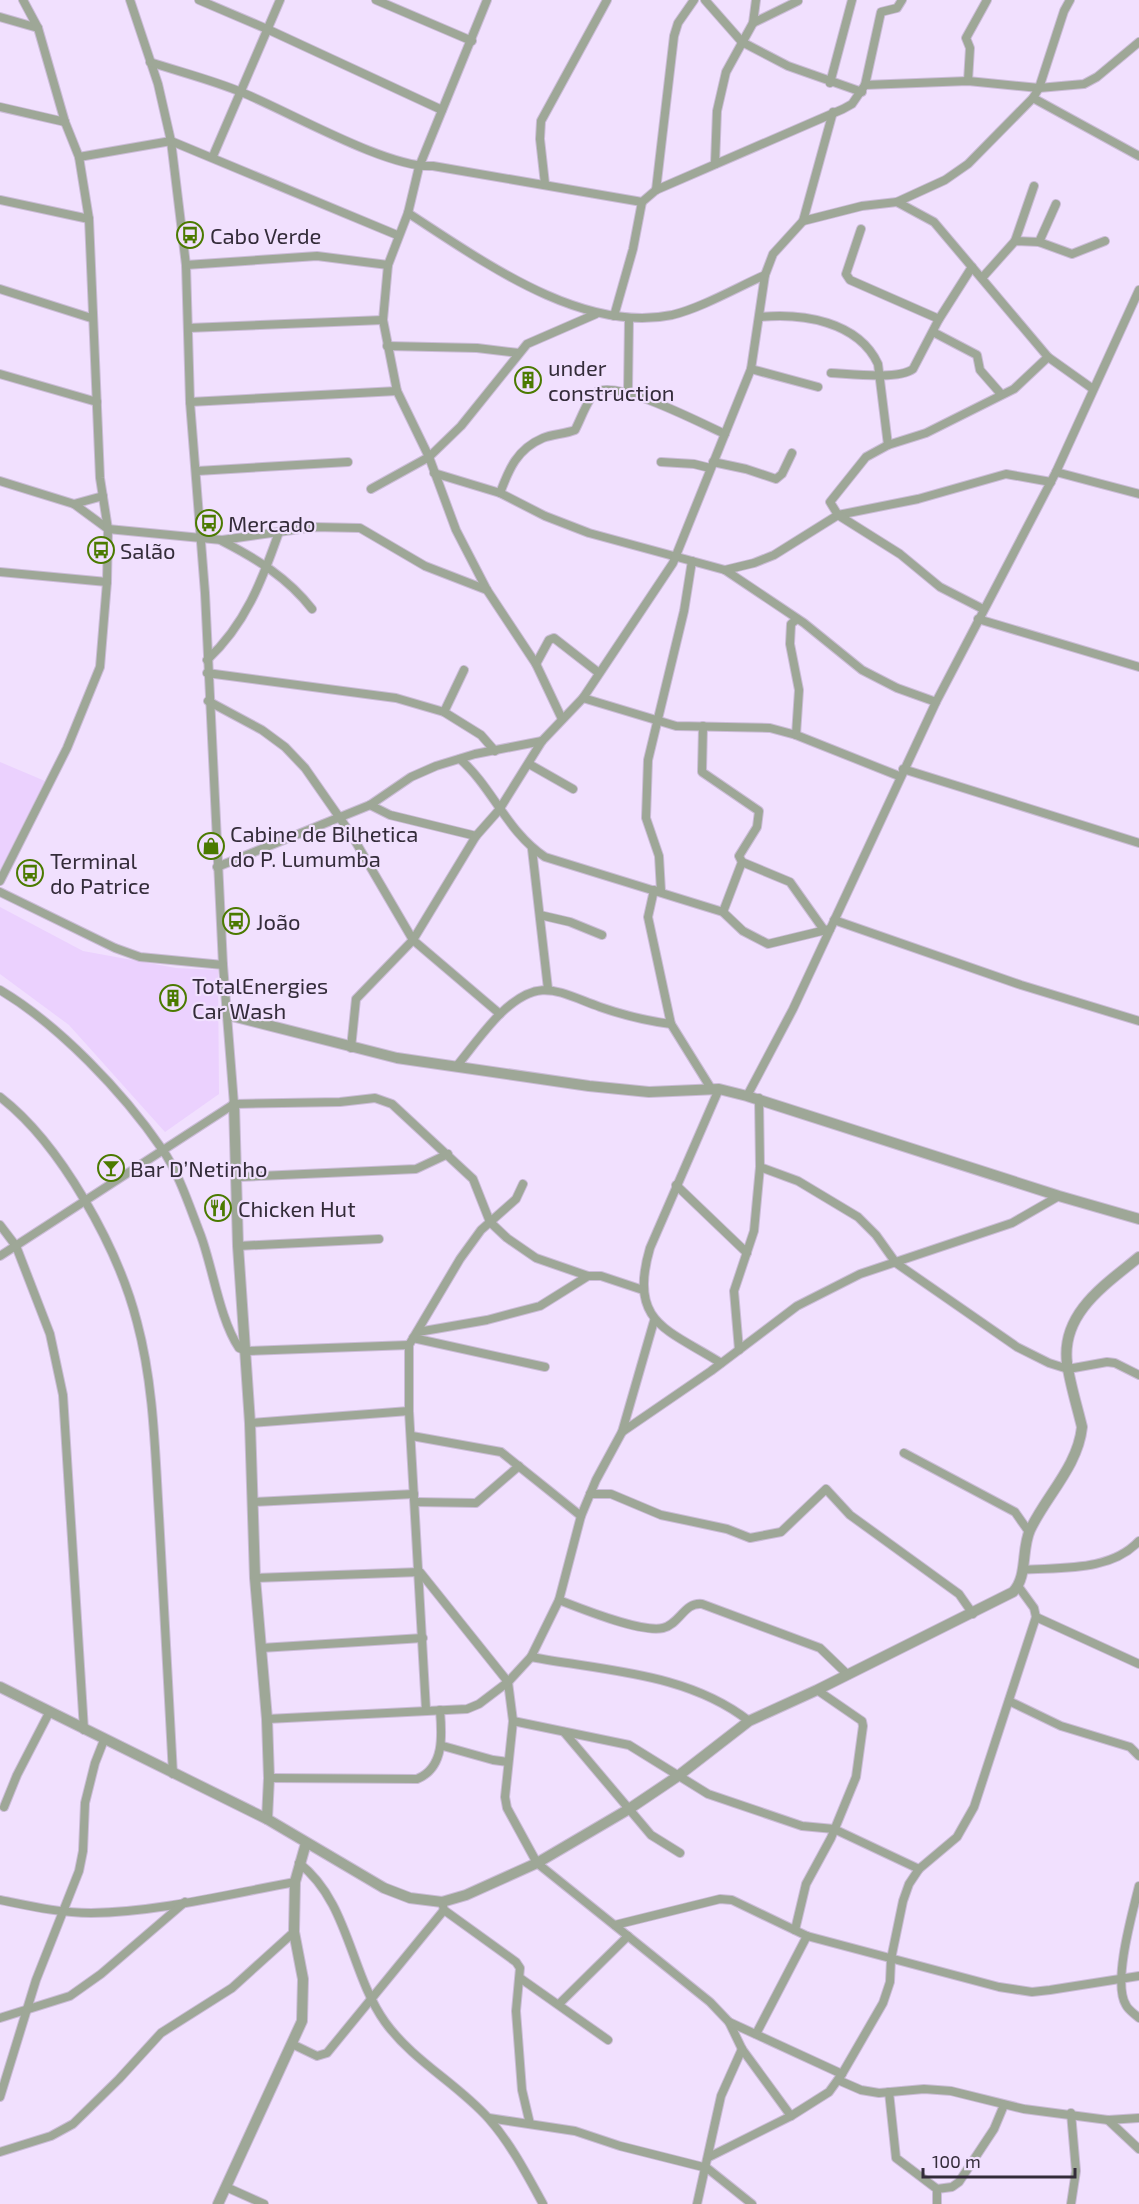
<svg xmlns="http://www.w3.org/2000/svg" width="1139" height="2204" font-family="'Exo 2',sans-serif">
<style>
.built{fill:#ebd1fe}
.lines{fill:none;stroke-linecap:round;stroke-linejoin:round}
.minor-casing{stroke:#cbbcd7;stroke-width:10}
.tertiary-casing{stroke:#cbbcd7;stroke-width:12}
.minor{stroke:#9ea797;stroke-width:8}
.tertiary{stroke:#9ea797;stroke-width:10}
.labels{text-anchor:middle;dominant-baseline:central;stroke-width:4.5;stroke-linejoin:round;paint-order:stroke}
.poi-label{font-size:22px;fill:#342c3a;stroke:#f1e0fe;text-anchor:start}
</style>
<rect width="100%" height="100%" fill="#f1e0fe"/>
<!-- built -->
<g class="built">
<path d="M0,762l45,19 -45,90z"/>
<path d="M0,907l83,44 93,17 42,2 1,124 -54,38 -96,-107 -69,-51z"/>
</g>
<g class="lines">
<defs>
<g id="minor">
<path d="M130,0l28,84 13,57 15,124 4,137 15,191 18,372 11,139"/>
<path d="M199,0l68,29 175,81"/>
<path d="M376,0l96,41"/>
<path d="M487,0l-68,167 -11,46 -20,52 -5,55 14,71 32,66 27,73 31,60 49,74 26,55"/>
<path d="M705,0l37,42 46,24 74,26"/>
<path d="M0,17l38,11"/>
<path d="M753,23l45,-22"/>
<path d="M150,62c30,10 62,18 91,30 47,19 147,77 192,74l209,36 14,-12 187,-81 9,-5 13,-19 103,-4 71,7 45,-4 13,-7 42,-35"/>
<path d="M968,81l2,-33 -4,-10 21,-38"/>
<path d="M830,83l22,-83"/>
<path d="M865,85l16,-73 16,-4 5,-8"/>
<path d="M1033,98l106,58"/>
<path d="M0,107l65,15"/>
<path d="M213,156l67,-156"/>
<path d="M79,157l92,-16 226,94"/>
<path d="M715,164l2,-53 9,-39 27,-49 3,-23"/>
<path d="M545,184l-5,-45 1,-18 66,-121"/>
<path d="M656,190l18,-154 4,-13 16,-23"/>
<path d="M0,200l89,19"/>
<path d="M897,202l37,20 114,135 45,32"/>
<path d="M408,213c73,47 173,121 264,102 29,-7 64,-27 93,-40l8,-21 30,-33 59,-15 35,-4 48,-22 23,-16 65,-66 6,-10 25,-77 6,-11"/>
<path d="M803,221l30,-109"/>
<path d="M861,229l-15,45 4,6 89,39"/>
<path d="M1015,241l19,-55"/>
<path d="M1039,242l17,-38"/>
<path d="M186,265l131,-9 71,9"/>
<path d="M982,278l33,-37 24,1 33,12 33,-13"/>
<path d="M0,289l91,29"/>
<path d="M614,316l19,-67 9,-47"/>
<path d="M760,317c42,-4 98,4 118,47l10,81"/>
<path d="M188,328l195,-8"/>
<path d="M933,332l44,23 3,15 21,24"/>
<path d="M387,346l90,2 42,5"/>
<path d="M751,369l67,18"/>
<path d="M831,373c20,1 67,7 82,-4l26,-50 33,-52"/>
<path d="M0,374l97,28"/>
<path d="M628,391l1,-73"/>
<path d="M190,402l207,-11"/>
<path d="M661,462l33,2 16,4"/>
<path d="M713,462l33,7 30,10 6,-5 10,-21"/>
<path d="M197,471l151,-9"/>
<path d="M1056,472l83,22"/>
<path d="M434,473l66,20 45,23 44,17 136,37 79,53 58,47 35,18 39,14"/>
<path d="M0,481l74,23 34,25 114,11 92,-13 46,1 65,38 62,24"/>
<path d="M371,489l58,-32 32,-31 66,-82 69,-30"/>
<path d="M500,493c9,-24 17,-44 43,-55 10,-4 22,-4 32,-8 6,-11 12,-30 20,-37 19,-16 107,31 130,41"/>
<path d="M74,504l29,-8"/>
<path d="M222,541c35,18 66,37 90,68"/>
<path d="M725,570l29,-7 20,-8 64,-40 80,-16 88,-25 45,8"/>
<path d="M0,572l107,10"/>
<path d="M983,609l-43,-22 -40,-33 -62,-39 -8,-13 36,-45 22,-12 38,-12 88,-44 34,-32"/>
<path d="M978,619l161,48"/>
<path d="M207,660c38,-35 55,-79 72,-128"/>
<path d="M536,664l13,-24 5,-2 45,35"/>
<path d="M207,673l189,25 48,14 37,23 14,16"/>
<path d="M583,698l93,28 94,2 26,7 103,41"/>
<path d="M208,701l54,29 23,17 20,21 46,66 62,106 87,74"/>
<path d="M444,712l20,-42"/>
<path d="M703,726l-1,46 57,39 -2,16 -18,29 3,6 -19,50"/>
<path d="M796,735l3,-45 -9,-46 1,-20 6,-5"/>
<path d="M460,759c33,29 47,73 85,98l178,55 20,19 25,13 62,-15"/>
<path d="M529,764l44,25"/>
<path d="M903,769l236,74"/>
<path d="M370,805l20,10 86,21"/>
<path d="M532,849l16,140"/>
<path d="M742,862l48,20 34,48"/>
<path d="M217,867l153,-62 41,-28 25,-11 39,-12 67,-13"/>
<path d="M0,881l67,-133 33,-81 7,-85 1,-53 -8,-51 -11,-259 -10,-62 -14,-35 -27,-94 -15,-28"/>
<path d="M654,890l-6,27 23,107"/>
<path d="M661,891l-2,-35 -13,-38 2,-58 36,-149 8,-50"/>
<path d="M0,892l115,56 25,9 83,8"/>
<path d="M540,915l30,7 32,13"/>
<path d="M834,920l187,65 118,36"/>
<path d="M0,990c59,35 123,102 162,159 17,24 28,59 39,87 12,33 19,84 38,112l7,3 163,-6"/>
<path d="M351,1048l5,-49 57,-59 63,-104 23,-26 43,-69 41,-43 90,-135 78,-194 14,-94"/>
<path d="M456,1067c14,-17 28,-37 44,-53 39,-38 56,-23 100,-7 23,8 47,14 71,17l41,66"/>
<path d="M719,1089l-69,159c-22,75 17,81 71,115"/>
<path d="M747,1096l46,-87 143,-307 120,-230 83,-182"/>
<path d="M0,1097c61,47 118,151 137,225 17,63 18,130 22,194 5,86 10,172 14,258"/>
<path d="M760,1167l38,14 60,36 18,18 20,28 121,84 32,16 19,6 39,-7 8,1 24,12"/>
<path d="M238,1177l178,-8 32,-15"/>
<path d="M676,1185l71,68"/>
<path d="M0,1225l16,21 34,88 13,61 21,335"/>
<path d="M238,1246l141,-7"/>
<path d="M0,1256l234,-152 106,-2 35,-4 17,6 81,75 17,43 17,16 29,20 52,18h13l42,14"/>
<path d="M418,1332l69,-12 53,-14 48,-30"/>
<path d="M413,1338l132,29"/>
<path d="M739,1350l-5,-59 20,-60 6,-64 -1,-69"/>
<path d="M250,1423l159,-12"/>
<path d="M622,1432l89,-61 86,-65 63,-32 152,-51 47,-27"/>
<path d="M412,1436l89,16 80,64"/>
<path d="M904,1453l111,59 14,20"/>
<path d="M590,1494h21l50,21 66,14 23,9 31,-6 45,-43 24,26 109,79 14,20"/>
<path d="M253,1502l161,-8"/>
<path d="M415,1502l61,1 43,-37"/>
<path d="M1022,1570c39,-3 88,2 117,-29"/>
<path d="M255,1578l165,-6 88,110 5,39 -8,76 2,11 30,55 173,139 19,20 13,27 49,67"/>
<path d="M559,1600c23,9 82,33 104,28 17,-4 21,-26 39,-24l118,44 28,27"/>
<path d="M1036,1617l103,47"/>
<path d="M261,1648l162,-10"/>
<path d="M531,1657c75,14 157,16 218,64"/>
<path d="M1009,1701l52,25 69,21 9,9"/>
<path d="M426,1710l-17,-299v-66l51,-86 21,-29 35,-31 7,-15"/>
<path d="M267,1719l200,-10 12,-5 29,-22 23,-25 28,-57 22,-84 15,-36 26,-48 32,-111"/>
<path d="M513,1721l116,24 79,49 94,32 32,3 85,40"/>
<path d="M564,1732l87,103 29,18"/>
<path d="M443,1746l50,14 15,2"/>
<path d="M269,1778l148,1c28,-11 25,-45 23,-69"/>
<path d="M4,1807l13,-32 32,-62"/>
<path d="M299,1863c50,39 51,110 86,159 28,39 73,62 104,97 22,25 38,56 54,85"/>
<path d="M1139,1886c-6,25 -27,97 -13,119 2,5 9,9 13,13"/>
<path d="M0,1900c30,6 60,13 91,13 68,-1 138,-19 204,-31"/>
<path d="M442,1902l2,8 72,52 4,6 -4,43 6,79 8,34"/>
<path d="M615,1925l105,-26 12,1 75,36 192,51 33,5 18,-2 89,-14"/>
<path d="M795,1930l11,-46 25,-46 25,-61 7,-51 -1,-5 -45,-31"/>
<path d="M520,1978l88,62"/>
<path d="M559,2004l69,-68"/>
<path d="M0,2018l70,-22 31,-22 84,-72"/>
<path d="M729,2022l113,52"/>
<path d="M756,2034l51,-98"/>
<path d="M292,2044l25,12 10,-3 117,-143"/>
<path d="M838,2080l23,10 18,3 45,-4 27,2 73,18 84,11 31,-2"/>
<path d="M889,2092l7,66 41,31v15"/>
<path d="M0,2097l36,-117 43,-109 4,-20 2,-48 10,-40 9,-23"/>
<path d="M1071,2113l5,58 -5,33"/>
<path d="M489,2118l86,13 45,15 87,22 45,36"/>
<path d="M1108,2120l31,29"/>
<path d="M0,2152l51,-16 22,-12 46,-45 42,-46 71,-45 62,-56"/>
<path d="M709,2157l82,-41 38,-24 13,-18 41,-71 7,-21 1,-23 12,-58 6,-17 10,-15 38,-32 17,-30 62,-190 -2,-9 -16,-22"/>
<path d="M226,2187l38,17"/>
<path d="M937,2189l15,-2 7,-5 35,-53 10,-24"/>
<path d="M697,2204l24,-108 21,-47"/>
</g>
<g id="tertiary">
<path d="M228,1015l169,43 192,28 60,6 70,-3 28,7 312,100 80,23"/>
<path d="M234,1104l4,142 12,177 5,155 12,141 2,59 -2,41"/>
<path d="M0,1687l267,132 117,69 26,10 32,4 24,-7 71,-32 92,-54 49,-33 71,-55 68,-31 196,-98c15,-16 8,-42 17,-62 16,-34 48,-64 52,-103 -5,-21 -12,-43 -15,-64 -6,-50 38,-78 72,-106"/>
<path d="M218,2204l84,-183 1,-42 -9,-47 1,-50 11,-39"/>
</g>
</defs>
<!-- minor casing -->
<use href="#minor" class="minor-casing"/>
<!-- tertiary casing -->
<use href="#tertiary" class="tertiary-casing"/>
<!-- minor -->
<use href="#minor" class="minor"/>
<!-- tertiary -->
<use href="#tertiary" class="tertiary"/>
</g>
<!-- icons -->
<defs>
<symbol id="bus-ring" viewBox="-11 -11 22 22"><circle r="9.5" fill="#f1e0fe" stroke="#4b7a00" stroke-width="1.5"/><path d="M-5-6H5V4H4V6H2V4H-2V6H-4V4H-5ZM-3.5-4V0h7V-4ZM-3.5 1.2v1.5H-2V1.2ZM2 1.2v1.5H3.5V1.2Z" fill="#4b7a00"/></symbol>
<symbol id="building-ring" viewBox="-11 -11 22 22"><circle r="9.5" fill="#f1e0fe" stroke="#4b7a00" stroke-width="1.5"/><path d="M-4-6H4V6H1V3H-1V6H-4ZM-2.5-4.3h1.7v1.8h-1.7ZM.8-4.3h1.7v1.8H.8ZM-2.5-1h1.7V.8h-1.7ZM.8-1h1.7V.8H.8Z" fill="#4b7a00"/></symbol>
<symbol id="shop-ring" viewBox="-11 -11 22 22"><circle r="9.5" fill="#f1e0fe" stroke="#4b7a00" stroke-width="1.5"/><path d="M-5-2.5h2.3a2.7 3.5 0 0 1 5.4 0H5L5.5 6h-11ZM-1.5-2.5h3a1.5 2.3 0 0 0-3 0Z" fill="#4b7a00"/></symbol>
<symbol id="bar-ring" viewBox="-11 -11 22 22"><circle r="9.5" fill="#f1e0fe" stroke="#4b7a00" stroke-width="1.5"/><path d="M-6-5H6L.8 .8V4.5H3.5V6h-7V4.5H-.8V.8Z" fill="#4b7a00"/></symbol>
<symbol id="restaurant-ring" viewBox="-11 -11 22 22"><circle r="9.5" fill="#f1e0fe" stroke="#4b7a00" stroke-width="1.5"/><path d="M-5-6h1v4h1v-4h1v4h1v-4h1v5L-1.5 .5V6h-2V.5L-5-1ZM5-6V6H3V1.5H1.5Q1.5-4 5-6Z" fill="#4b7a00"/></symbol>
</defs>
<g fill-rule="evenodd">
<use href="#bus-ring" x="175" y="220" width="30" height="30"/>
<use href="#building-ring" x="513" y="365" width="30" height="30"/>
<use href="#bus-ring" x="194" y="508" width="30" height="30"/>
<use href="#bus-ring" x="86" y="535" width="30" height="30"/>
<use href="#shop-ring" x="196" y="831" width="30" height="30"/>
<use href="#bus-ring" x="15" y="858" width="30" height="30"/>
<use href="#bus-ring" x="221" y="906" width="30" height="30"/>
<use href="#building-ring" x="158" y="983" width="30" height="30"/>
<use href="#bar-ring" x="96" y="1153" width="30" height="30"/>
<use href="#restaurant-ring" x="203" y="1193" width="30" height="30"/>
</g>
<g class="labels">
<!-- poi labels -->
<g class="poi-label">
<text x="210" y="235">Cabo Verde</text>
<text x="548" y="367">under<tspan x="548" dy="25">construction</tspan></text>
<text x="228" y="523">Mercado</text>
<text x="120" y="550">Salão</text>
<text x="230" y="833">Cabine de Bilhetica<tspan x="230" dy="25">do P. Lumumba</tspan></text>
<text x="50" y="860">Terminal<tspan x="50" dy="25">do Patrice</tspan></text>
<text x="256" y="921">João</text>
<text x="192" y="985">TotalEnergies<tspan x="192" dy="25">Car Wash</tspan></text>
<text x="130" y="1168">Bar D’Netinho</text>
<text x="238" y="1208">Chicken Hut</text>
</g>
</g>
<!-- scale -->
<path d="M923 2168v9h152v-9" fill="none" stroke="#342c3a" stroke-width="3"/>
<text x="932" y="2168" font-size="18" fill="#342c3a" stroke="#f1e0fe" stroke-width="4.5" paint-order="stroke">100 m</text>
</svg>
